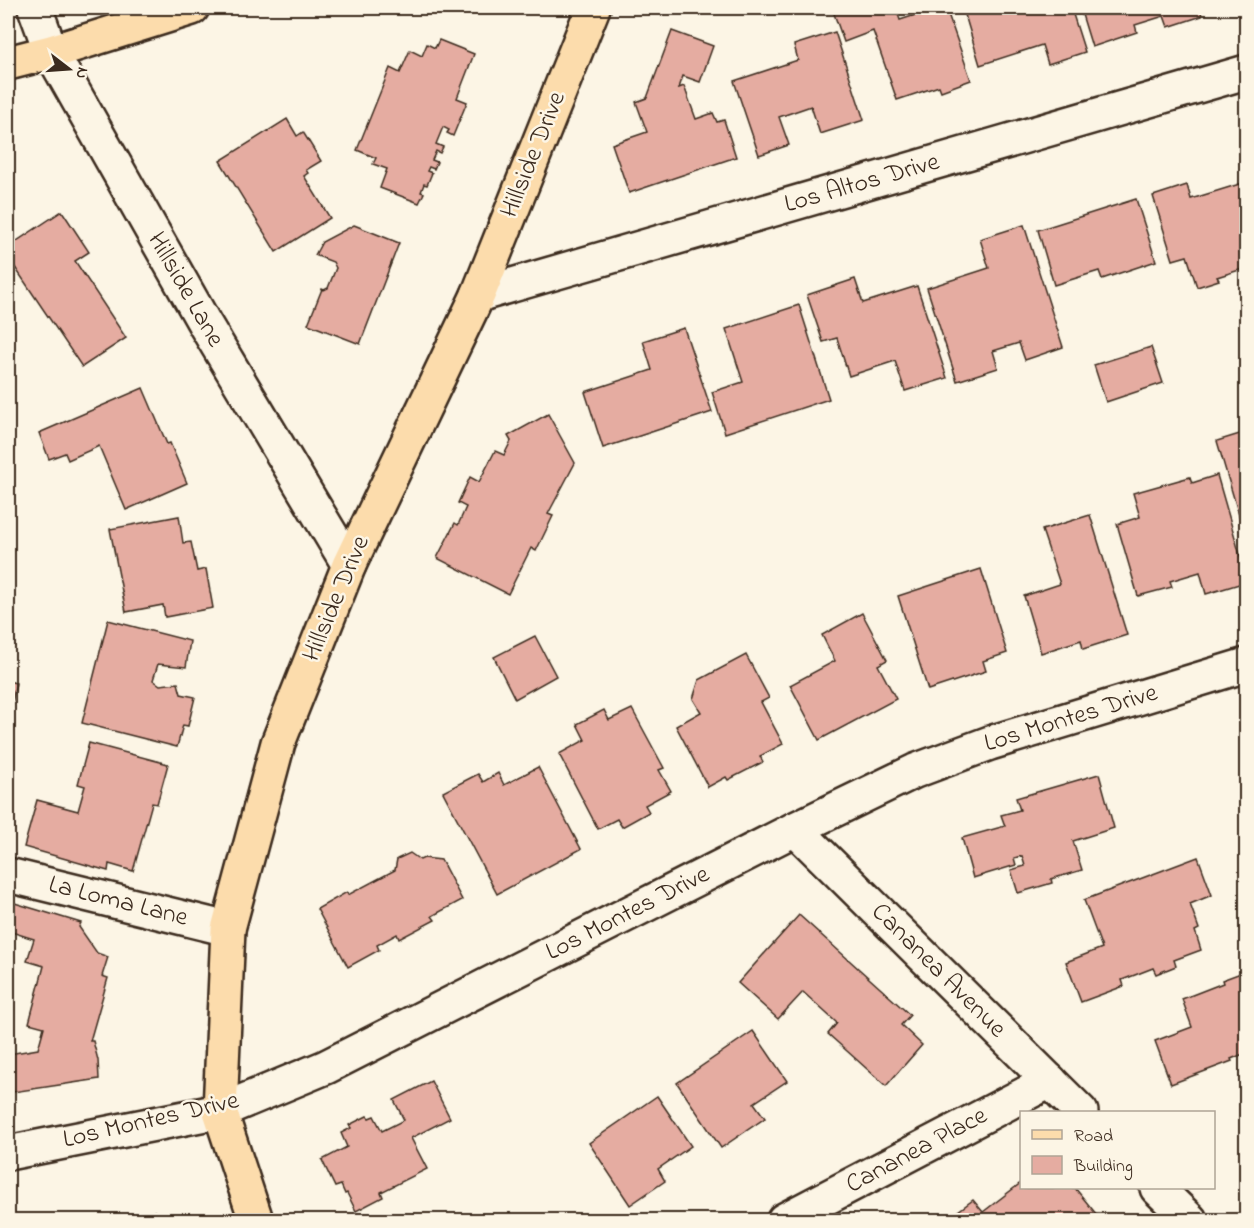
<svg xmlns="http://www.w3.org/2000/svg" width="1254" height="1228" font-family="'Indie Flower',sans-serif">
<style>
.building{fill:#e5aca1;stroke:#3b2a1e;stroke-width:1.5}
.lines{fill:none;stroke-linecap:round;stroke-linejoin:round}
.minor-casing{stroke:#3b2a1e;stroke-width:38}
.major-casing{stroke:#3b2a1e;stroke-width:38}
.minor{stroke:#fcf5e5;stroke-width:33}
.major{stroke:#fcdcac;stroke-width:33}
.labels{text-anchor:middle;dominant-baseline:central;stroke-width:5;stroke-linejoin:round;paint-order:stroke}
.street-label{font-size:26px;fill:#3b2a1e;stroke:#fcf5e5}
</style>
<rect width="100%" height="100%" fill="#fcf5e5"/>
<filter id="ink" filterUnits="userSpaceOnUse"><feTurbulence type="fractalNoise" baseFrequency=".0167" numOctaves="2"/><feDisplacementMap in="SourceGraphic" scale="12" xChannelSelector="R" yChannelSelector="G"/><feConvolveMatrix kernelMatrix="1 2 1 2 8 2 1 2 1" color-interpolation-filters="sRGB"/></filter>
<g filter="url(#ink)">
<!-- building -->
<g class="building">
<path d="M832,8h55l1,1 8,-1 4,12 37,-12h9l25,72 -30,11 -2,-5 -42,14 -24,-69 -29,11z"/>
<path d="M963,8h108l14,44 -37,12 -6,-19 -62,20z"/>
<path d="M1080,8h120l2,8 -34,11 -4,-11 -29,9 2,7 -45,15z"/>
<path d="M672,31l41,15 -13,36 -17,-6 -4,12 5,-2 12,33 17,-6 4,9 7,-2 12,37 -107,36 -17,-49 35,-12 -11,-30 11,-4z"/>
<path d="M835,32l29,88 -44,14 -9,-28 -32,11 10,28 -30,10 -25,-74 64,-21 -4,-15z"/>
<path d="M439,40l35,14 -17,44 10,4 -14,34 -6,-3 2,-3 -6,-3 -7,17 7,3 -3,6 -4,-2 -4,9 5,2 -3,7 -5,-2 -2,4 5,2 -5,12 -3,-1 -3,8 3,1 -5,10 -39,-15 7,-19 -14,-5 3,-6 -19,-8 33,-82 10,5 10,-23 12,6 5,-12 8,4z"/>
<path d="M287,119l10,17 6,-4 18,29 -15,9 2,3 -4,3 26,42 -54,34 -56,-91z"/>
<path d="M1246,182v86l-29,9 2,3 -22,7 -10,-31 -14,4 -20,-64 34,-11 4,14z"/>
<path d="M1136,199l20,62 -54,18 -3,-8 -45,14 -16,-55z"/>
<path d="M62,211l27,41 -14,9 51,77 -44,29 -74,-110v-10z"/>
<path d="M354,225l45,18 -39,101 -52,-20 14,-35 2,1 4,-2 8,-20 -3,-6 -18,-7 7,-13z"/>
<path d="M1024,225l39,122 -38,13 -6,-17 -26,8 5,17 -41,13 -30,-93 62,-20 -9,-29z"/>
<path d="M855,279l8,24 54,-17 30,92 -42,13 -10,-30 -46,15 -12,-38 -14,4 -16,-47z"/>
<path d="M799,305l30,94 -104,34 -13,-41 31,-10 -17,-53z"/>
<path d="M684,328l28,84 -109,36 -18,-56 67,-22 -9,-29z"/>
<path d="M1151,347l12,36 -57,19 -12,-37z"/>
<path d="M143,388l24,56 3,-1 17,40 -61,27 -27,-64 -31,14 -3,-7 -16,6 -10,-26z"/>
<path d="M548,414l27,49 -27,51 5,2 -17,35 -5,-3 -23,46 -71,-36 18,-35 3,2 8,-18 -8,-4 12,-26 9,5 16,-31 9,4 7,-14 -3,-5z"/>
<path d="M1246,432v107l-29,-98z"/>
<path d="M1217,475l29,101v6l-40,12 -6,-22 -30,9 2,6 -34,9 -21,-72 23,-7 -7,-24 57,-16 2,6z"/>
<path d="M1090,515l37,120 -44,14 -2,-9 -40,13 -17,-57 36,-12 -18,-54z"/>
<path d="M179,516l4,27 8,-1 6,29 9,-2 7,39 -48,9 -2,-12 -37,7 -16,-83z"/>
<path d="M981,569l26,84 -24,8 3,10 -58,19 -30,-94z"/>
<path d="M862,613l25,47 -9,5 18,34 -77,41 -29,-55 45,-24 -13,-26z"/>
<path d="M108,620l82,21 -4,26 -28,-3 -5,16 7,5 18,-2 3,11 14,3 -7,29 -5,-1 -6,22 -95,-24z"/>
<path d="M535,636l21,40 -41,23 -21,-42z"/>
<path d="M746,655l23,43 -8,4 22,42 -23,12 3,6 -35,18 -2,-3 -18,10 -32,-61 25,-14 -8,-13 6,-19z"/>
<path d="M8,681l8,2 -8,41z"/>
<path d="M632,709l32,59 -5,2 12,21 -26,14 4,7 -27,15 -5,-8 -19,10 -39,-75 26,-14 -8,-16 27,-14 5,10z"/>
<path d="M89,743l79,21 -11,40 -5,-1 -19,68 -24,-7 -1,7 -84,-24 13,-47 41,11 7,-25 -7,-2z"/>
<path d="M538,767l43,82 -84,45 -54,-102 35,-18 5,8 15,-9 6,12z"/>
<path d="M1099,774l15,54 -41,13 9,29 -31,9 1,4 -34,10 -7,-23 14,-4 -3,-10 -8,2 2,7 -43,13 -11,-40 43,-12 -4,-11 19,-5 -4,-12z"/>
<path d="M410,853l10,7 4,-2 17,2 21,40 -30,16 3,4 -36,19 -2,-5 -20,11 2,5 -31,17 -31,-58 30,-17 1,3 47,-25 2,-11z"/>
<path d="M1198,857l14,38 -22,9 9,25 -4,2 6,19 -27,10 2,6 -20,8 -3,-6 -31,12 2,6 -43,16 -15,-40 36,-14 -18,-48z"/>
<path d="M8,901l73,22 -2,4 18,26 11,4 -6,19 6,2 -18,63h3l5,19 1,19 -86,13 -5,-38 30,-5 6,-22 -15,-4 15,-57 -17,-5 7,-22 -26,-8z"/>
<path d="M799,915l111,100 -9,10 21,20 -36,41 -58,-52 9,-11 -34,-31 -25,27 -40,-36z"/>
<path d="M1246,971v82l-15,6 1,2 -61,23 -16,-43 37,-14 -10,-28 41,-16 -1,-3z"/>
<path d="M753,1031l34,50 -33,22 11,15 -44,30 -44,-65z"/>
<path d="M431,1081l19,37 -39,20 16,31 -46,23 2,5 -27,14 -9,-18 -2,1 -4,-9 -6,2 -13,-27 25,-13 -6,-14 10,-5 -2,-3 18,-9 2,2 5,-2 8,15 22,-11 -10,-20z"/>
<path d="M657,1096l34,50 -33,23 7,12 -35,24 -41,-62z"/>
<path d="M1022,1182v6h53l26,32h-155l27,-20 10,12z"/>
<path d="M155,1211l5,9h-23z"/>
</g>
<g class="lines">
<defs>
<g id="minor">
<path d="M35,8l16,44 155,274 143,239"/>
<path d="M478,295l768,-223"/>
<path d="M795,829l286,283"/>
<path d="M8,875l220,54"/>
<path d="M8,1153l212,-42 106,-44 469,-238 120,-58 75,-28 256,-78"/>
<path d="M1157,1188l33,32"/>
<path d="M784,1220l266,-139"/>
</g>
<g id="major">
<path d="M8,63l43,-11 141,-44"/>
<path d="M256,1220l-36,-109 8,-182 50,-186 71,-178 129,-270 115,-287"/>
</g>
</defs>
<!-- minor casing -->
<use href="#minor" class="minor-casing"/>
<!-- major casing -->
<use href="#major" class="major-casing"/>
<!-- minor -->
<use href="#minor" class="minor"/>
<!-- major -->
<use href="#major" class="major"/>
</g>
</g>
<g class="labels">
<!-- street labels -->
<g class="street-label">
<text transform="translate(534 155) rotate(-68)">Hillside Drive</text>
<text transform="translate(862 184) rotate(-16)">Los Altos Drive</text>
<text transform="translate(185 290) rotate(60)">Hillside Lane</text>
<text transform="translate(337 599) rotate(-67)">Hillside Drive</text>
<text transform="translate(1071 719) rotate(-17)">Los Montes Drive</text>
<text transform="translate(118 902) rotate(14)">La Loma Lane</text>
<text transform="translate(628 914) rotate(-27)">Los Montes Drive</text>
<text transform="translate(938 971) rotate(45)">Cananea Avenue</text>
<text transform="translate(151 1121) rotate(-13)">Los Montes Drive</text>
<text transform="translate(917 1151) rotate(-28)">Cananea Place</text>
</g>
</g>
<!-- margin -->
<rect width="1254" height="1228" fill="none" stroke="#fcf5e5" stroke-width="30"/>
<rect x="15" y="15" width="1224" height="1198" fill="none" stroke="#3b2a1e" stroke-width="2" filter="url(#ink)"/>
<!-- legend -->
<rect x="1020" y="1111" width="195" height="78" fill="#fcf5e5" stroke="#afa495" stroke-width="1.5"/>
<rect x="1032" y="1130" width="30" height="9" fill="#fcdcac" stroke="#afa495" stroke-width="1.5"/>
<text x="1074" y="1141" font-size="18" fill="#3b2a1e">Road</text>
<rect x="1032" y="1156" width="30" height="18" fill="#e5aca1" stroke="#afa495" stroke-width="1.5"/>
<text x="1074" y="1171" font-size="18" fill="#3b2a1e">Building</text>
<!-- north arrow -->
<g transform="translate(69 69) rotate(107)" stroke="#fcf5e5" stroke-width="4.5" paint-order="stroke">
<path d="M0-4.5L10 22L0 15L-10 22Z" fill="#3b2a1e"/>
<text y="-9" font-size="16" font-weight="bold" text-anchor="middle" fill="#3b2a1e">N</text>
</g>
</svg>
